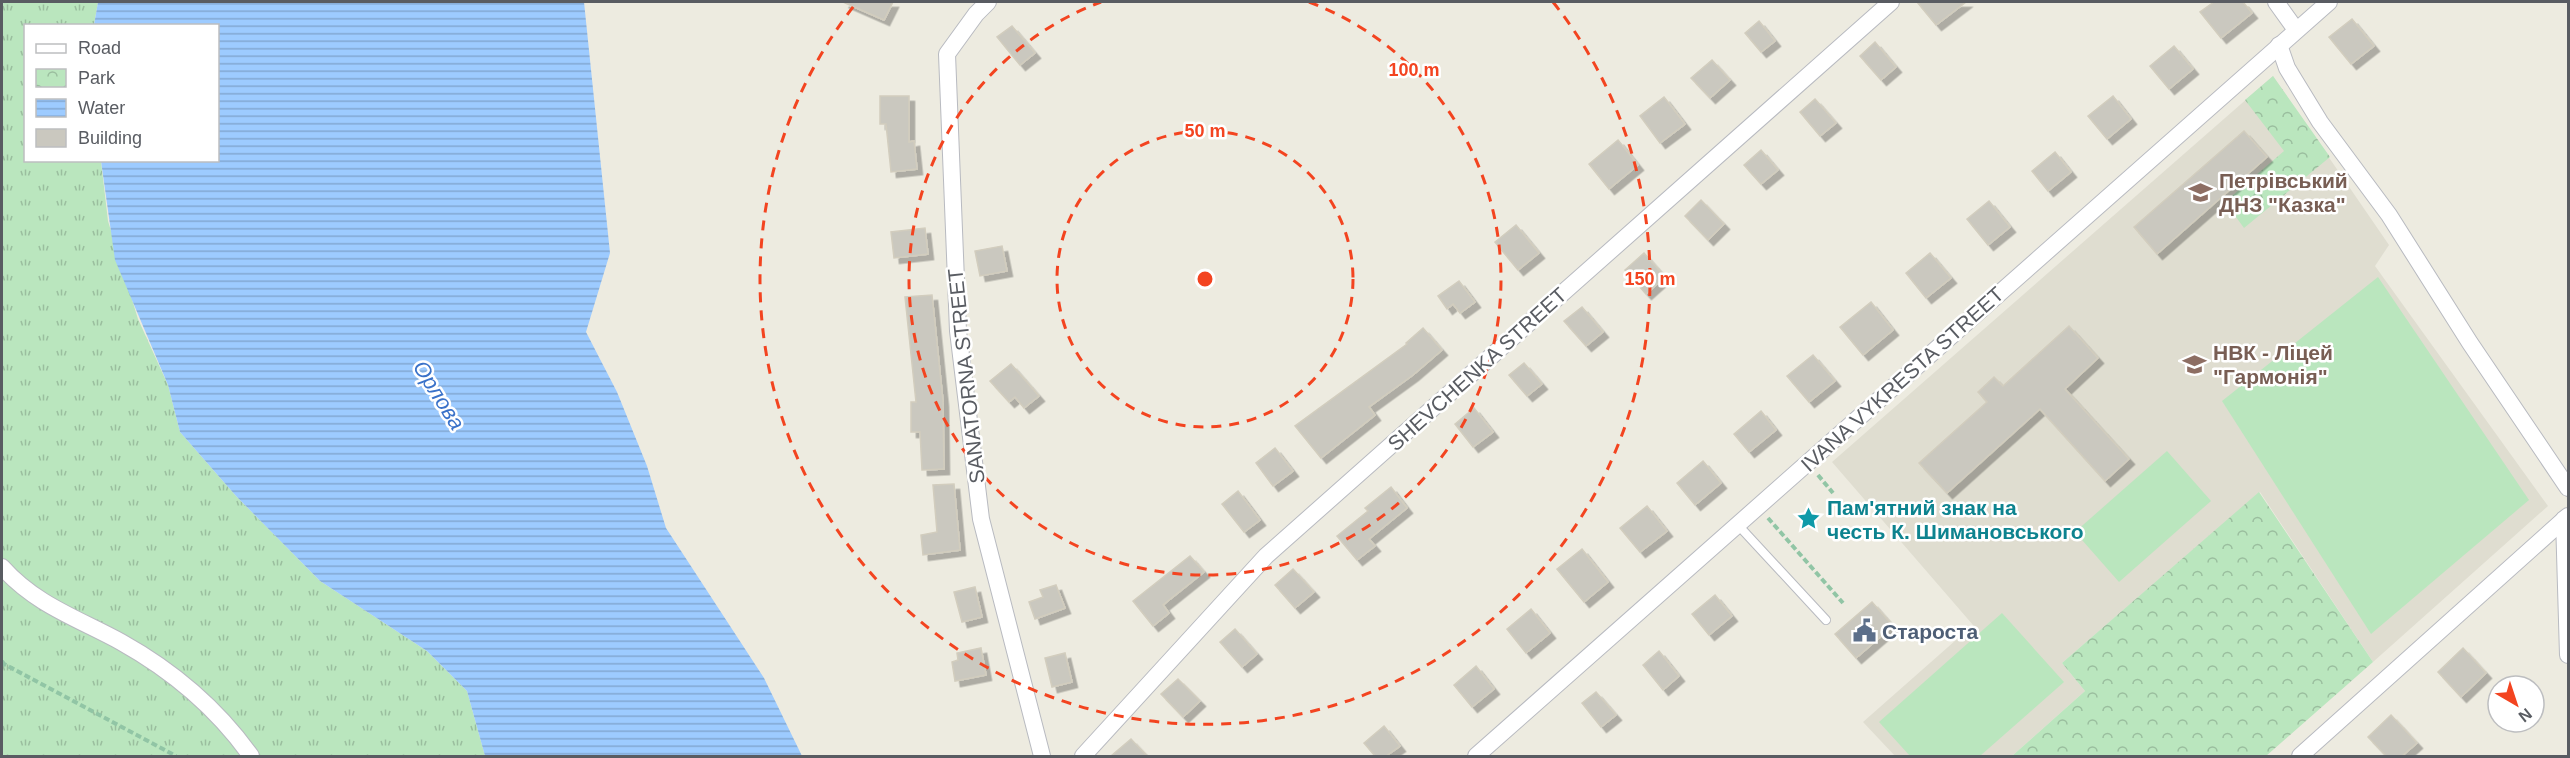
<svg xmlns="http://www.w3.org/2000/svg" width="2570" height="758" font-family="Helvetica,sans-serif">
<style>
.education{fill:#dfddd0}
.grass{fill:url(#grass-tufts)}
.park{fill:url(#park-crowns)}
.pitch{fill:#bae6be}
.water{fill:url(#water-rules)}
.building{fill:#cac8bf;stroke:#d2cdbe;stroke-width:1.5;filter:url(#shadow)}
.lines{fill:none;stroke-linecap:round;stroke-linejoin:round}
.lane-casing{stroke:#b8bac0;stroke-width:10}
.street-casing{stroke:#b8bac0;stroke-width:18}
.path{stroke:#91c5a5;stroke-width:4;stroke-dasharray:6 3;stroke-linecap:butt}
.lane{stroke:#fff;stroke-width:8}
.street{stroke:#fff;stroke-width:16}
.ring{fill:none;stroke:#f34420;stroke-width:3;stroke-dasharray:10 8}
.labels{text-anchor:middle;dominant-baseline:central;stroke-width:5;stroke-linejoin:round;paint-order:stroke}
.education-label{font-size:21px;font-weight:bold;fill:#785e54;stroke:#fff;text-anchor:start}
.street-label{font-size:21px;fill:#595c62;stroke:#fff}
.culture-label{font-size:21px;font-weight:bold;fill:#0d838f;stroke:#fff;text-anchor:start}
.service-label{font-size:21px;font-weight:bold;fill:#4e5e75;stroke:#fff;text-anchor:start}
.water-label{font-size:22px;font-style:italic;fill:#3a72c9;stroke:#fff}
.centre{fill:#f34420;stroke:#fff;stroke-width:3}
.ring-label{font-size:18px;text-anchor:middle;font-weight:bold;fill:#f34420;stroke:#fff;stroke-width:5;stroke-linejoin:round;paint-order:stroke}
</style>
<defs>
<pattern id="grass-tufts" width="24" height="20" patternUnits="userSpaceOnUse" patternTransform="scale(1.5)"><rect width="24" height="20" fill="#bae6be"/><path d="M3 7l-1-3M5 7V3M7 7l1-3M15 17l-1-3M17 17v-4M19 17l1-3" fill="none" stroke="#9abe9e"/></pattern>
<pattern id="park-crowns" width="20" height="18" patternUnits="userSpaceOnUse" patternTransform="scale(1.5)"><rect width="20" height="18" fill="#bae6be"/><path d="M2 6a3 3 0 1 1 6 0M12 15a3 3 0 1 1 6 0" fill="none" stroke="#9abe9e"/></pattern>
<pattern id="water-rules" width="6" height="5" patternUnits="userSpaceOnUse" patternTransform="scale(1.5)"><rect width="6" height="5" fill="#9dcbff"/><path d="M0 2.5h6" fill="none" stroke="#83a8d2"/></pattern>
<filter id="shadow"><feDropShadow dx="5.5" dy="5.5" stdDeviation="0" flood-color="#0004"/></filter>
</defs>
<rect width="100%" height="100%" fill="#edebe0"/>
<!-- education -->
<path class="education" d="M2273,76l116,169 -14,21 173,240 -175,156 -113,-170 -198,171 23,28 -73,65h-117l-32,-34 110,-97 -141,-163z"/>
<!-- grass -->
<path class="grass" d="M2,2h96l-4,23 -68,1v134l75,1 7,60 30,98 30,66 12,47 56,64 84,85 107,70 40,40 18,65h-483z"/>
<!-- park -->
<g class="park">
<path d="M2273,76l57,81 -86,71 -19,-26 59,-51 -39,-51z"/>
<path d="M2259,492l114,170 -107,94h-254l73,-65 -23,-28z"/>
</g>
<!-- pitch -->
<g class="pitch">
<path d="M2378,277l151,223 -158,134 -149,-233z"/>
<path d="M2167,451l44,50 -92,81 -44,-50z"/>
<path d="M2002,613l62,69 -84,74h-70l-31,-34z"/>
</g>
<!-- water -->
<path class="water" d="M98,2h486l26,251 -24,79 31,60 30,74 19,62 98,150 38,78h-317l-18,-65 -40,-40 -107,-70 -84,-85 -56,-64 -12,-47 -53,-125 -14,-99 117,-1v-134l-124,-1z"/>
<!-- building -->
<g class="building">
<path d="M843,2h50l-9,18z"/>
<path d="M1917,2h49l-30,23z"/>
<path d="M2214,2h29l9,11 -31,25 -21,-26z"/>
<path d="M2352,19l22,27 -23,18 -22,-27z"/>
<path d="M1759,21l16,20 -14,11 -16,-19z"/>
<path d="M1012,26l23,27 -15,12 -23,-28z"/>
<path d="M1875,42l21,25 -15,13 -21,-24z"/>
<path d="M2174,46l19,23 -24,20 -19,-23z"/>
<path d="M1712,60l18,20 -20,18 -19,-20z"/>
<path d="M880,96h29v46l5,-1 3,28 -26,3 -5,-48h-6z"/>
<path d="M2113,96l18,23 -24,20 -19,-23z"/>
<path d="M1664,97l21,27 -25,19 -20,-27z"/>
<path d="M1815,99l21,24 -16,13 -20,-24z"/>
<path d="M2244,131l23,26 -110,97 -23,-27z"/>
<path d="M1618,140l20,25 -29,24 -20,-25z"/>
<path d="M1761,150l17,20 -17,14 -17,-19z"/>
<path d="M2055,152l16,20 -23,19 -16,-20z"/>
<path d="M1701,200l23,24 -16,16 -23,-24z"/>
<path d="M1989,201l21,26 -22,18 -21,-26z"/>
<path d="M1516,225l23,28 -21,17 -23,-28z"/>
<path d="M925,228l3,26 -34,4 -3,-26z"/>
<path d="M1002,246l5,25 -27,5 -5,-25z"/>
<path d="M1644,253l21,24 -19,17 -21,-24z"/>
<path d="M1930,253l21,25 -25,20 -20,-25z"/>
<path d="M1459,281l16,21 -15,11 -7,-9 -6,5 -9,-13z"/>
<path d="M932,295l11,106 1,68 -22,1 -2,-38h-9v-30h5l-11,-105z"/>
<path d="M1871,302l22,28 -30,25 -23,-28z"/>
<path d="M1582,307l21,25 -17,14 -22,-25z"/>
<path d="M2069,326l29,32 -33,31 64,70 -24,22 -65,-72 -93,84 -28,-30 68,-61 -9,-10 16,-15 9,9z"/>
<path d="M1423,328l19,22 -29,25 -44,32 6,8 -54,43 -26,-32 112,-82 -1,-1z"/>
<path d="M1813,355l22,26 -26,21 -22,-26z"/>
<path d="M1524,363l18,21 -15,12 -18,-21z"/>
<path d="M1011,364l28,32 -15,12 -9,-11 -6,5 -19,-21z"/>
<path d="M1474,408l19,24 -20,15 -18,-23z"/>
<path d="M1761,411l15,19 -27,22 -15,-18z"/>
<path d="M1275,448l18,23 -20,15 -17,-23z"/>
<path d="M1703,461l18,22 -26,22 -18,-22z"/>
<path d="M954,484l6,66 -37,5 -2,-20 16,-3 -4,-47z"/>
<path d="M1391,487l16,21 -38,31 6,7 -18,14 -20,-24 31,-25 -3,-3z"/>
<path d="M1238,491l22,29 -16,12 -22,-28z"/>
<path d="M1647,506l20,25 -27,21 -20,-24z"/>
<path d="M1582,549l26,33 -24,20 -27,-33z"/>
<path d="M1190,556l14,16 -41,33 6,8 -16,13 -20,-25z"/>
<path d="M1293,569l21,23 -19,16 -20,-23z"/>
<path d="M1056,585l9,23 -30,11 -6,-17 14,-5 -3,-7z"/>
<path d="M975,587l7,30 -20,5 -8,-30z"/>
<path d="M1715,595l17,21 -23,19 -17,-21z"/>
<path d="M1872,602l21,24 -37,32 -21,-24z"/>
<path d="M1531,609l19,24 -24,20 -19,-24z"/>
<path d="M1235,629l22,25 -15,13 -22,-25z"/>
<path d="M981,648l5,27 -31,6 -3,-19 6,-2 -1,-7z"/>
<path d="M2463,648l23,25 -25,24 -23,-25z"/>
<path d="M1659,651l20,25 -16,14 -20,-25z"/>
<path d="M1065,653l7,29 -20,5 -7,-29z"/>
<path d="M1476,666l18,23 -22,18 -18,-22z"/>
<path d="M1178,679l22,22 -17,16 -22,-23z"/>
<path d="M1596,692l20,23 -15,12 -19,-24z"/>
<path d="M2391,715l26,28 -15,13h-16l-18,-19z"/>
<path d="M1384,726l16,20 -14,10h-11l-11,-13z"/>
<path d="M1131,739l16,17h-36z"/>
</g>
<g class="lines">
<defs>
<path id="lane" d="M1738,525l88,95"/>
<g id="street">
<path d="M988,2l-12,12 -29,40 11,277 23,188 61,237"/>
<path d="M2276,2l20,28"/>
<path d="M2279,45l8,23 33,54 69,93 81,128 98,145"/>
<path d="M2564,519l4,136"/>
<path d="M2,567c34,38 75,51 119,75 52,29 95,65 130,114"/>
<path d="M1083,756l183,-200 625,-554"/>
<path d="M1476,756l853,-754"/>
<path d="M2300,756l268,-240"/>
</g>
</defs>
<!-- lane casing -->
<use href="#lane" class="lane-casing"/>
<!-- street casing -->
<use href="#street" class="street-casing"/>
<!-- path -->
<g class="path">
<path d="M1818,475l15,18"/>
<path d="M1768,518l75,85"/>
<path d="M2,661l2,3 172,92"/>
</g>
<!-- lane -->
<use href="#lane" class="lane"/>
<!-- street -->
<use href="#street" class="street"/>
</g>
<!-- distance rings -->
<g class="ring">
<circle cx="1205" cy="279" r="148"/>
<path d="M1309 2A296 296 0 1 1 1101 2"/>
<path d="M1553 2A445 445 0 1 1 857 2"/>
</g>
<!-- icons -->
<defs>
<symbol id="school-bare" viewBox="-9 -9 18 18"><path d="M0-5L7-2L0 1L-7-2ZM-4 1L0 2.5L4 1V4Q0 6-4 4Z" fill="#8d6e63" stroke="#fff" stroke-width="2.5" paint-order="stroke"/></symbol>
<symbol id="sight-bare" viewBox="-9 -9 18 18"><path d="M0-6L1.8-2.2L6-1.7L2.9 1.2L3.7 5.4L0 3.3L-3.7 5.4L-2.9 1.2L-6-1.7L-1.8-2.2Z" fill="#0f9aa8" stroke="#fff" stroke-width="2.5" paint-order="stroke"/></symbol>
<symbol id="civic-bare" viewBox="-9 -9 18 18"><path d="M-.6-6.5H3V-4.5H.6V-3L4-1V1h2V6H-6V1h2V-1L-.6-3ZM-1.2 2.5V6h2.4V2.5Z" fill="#5c6f8a" stroke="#fff" stroke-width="2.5" paint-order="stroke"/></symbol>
</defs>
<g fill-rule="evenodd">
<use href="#school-bare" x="2184" y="176" width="33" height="33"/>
<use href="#school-bare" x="2178" y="348" width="33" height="33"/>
<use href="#sight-bare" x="1792" y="502" width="33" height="33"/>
<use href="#civic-bare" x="1848" y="614" width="33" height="33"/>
</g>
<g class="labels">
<!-- education labels -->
<g class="education-label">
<text x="2219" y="180">Петрівський<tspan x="2219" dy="24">ДНЗ "Казка"</tspan></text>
<text x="2213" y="352">НВК - Ліцей<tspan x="2213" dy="24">"Гармонія"</tspan></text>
</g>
<!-- street labels -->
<g class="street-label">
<text transform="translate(1477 369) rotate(-42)">SHEVCHENKA STREET</text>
<text transform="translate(966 376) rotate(-96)">SANATORNA STREET</text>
<text transform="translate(1902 379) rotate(-42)">IVANA VYKRESTA STREET</text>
</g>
<!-- culture labels -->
<g class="culture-label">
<text x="1827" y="507">Пам'ятний знак на<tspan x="1827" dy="24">честь К. Шимановського</tspan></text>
</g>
<!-- service labels -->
<g class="service-label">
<text x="1882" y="631">Староста</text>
</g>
<!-- water labels -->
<g class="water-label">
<text transform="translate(439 395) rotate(58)">Орлова</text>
</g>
</g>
<circle cx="1205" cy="279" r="9" class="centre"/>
<g class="ring-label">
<text x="1414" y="76">100 m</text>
<text x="1205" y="137">50 m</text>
<text x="1650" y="285">150 m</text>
</g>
<!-- border -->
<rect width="2570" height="758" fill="none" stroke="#595c62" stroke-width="6"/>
<!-- legend -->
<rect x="24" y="24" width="195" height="138" fill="#ffffff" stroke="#bdbec0" stroke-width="1.5"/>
<rect x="36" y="44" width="30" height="9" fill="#ffffff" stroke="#bdbec0" stroke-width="1.5"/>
<text x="78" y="54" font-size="18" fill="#595c62">Road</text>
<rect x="36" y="69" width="30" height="18" fill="url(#park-crowns)" stroke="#bdbec0" stroke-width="1.5"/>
<text x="78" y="84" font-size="18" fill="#595c62">Park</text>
<rect x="36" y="99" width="30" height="18" fill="url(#water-rules)" stroke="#bdbec0" stroke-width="1.5"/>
<text x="78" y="114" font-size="18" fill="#595c62">Water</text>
<rect x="36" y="129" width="30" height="18" fill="#cac8bf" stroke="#bdbec0" stroke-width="1.5"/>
<text x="78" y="144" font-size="18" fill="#595c62">Building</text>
<!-- north arrow -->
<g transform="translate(2516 704) rotate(141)"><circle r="28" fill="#ffffff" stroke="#bdbec0" stroke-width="1.5"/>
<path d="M0-4.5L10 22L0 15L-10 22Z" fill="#f34420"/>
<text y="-9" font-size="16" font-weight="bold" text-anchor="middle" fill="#595c62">N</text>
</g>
</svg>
